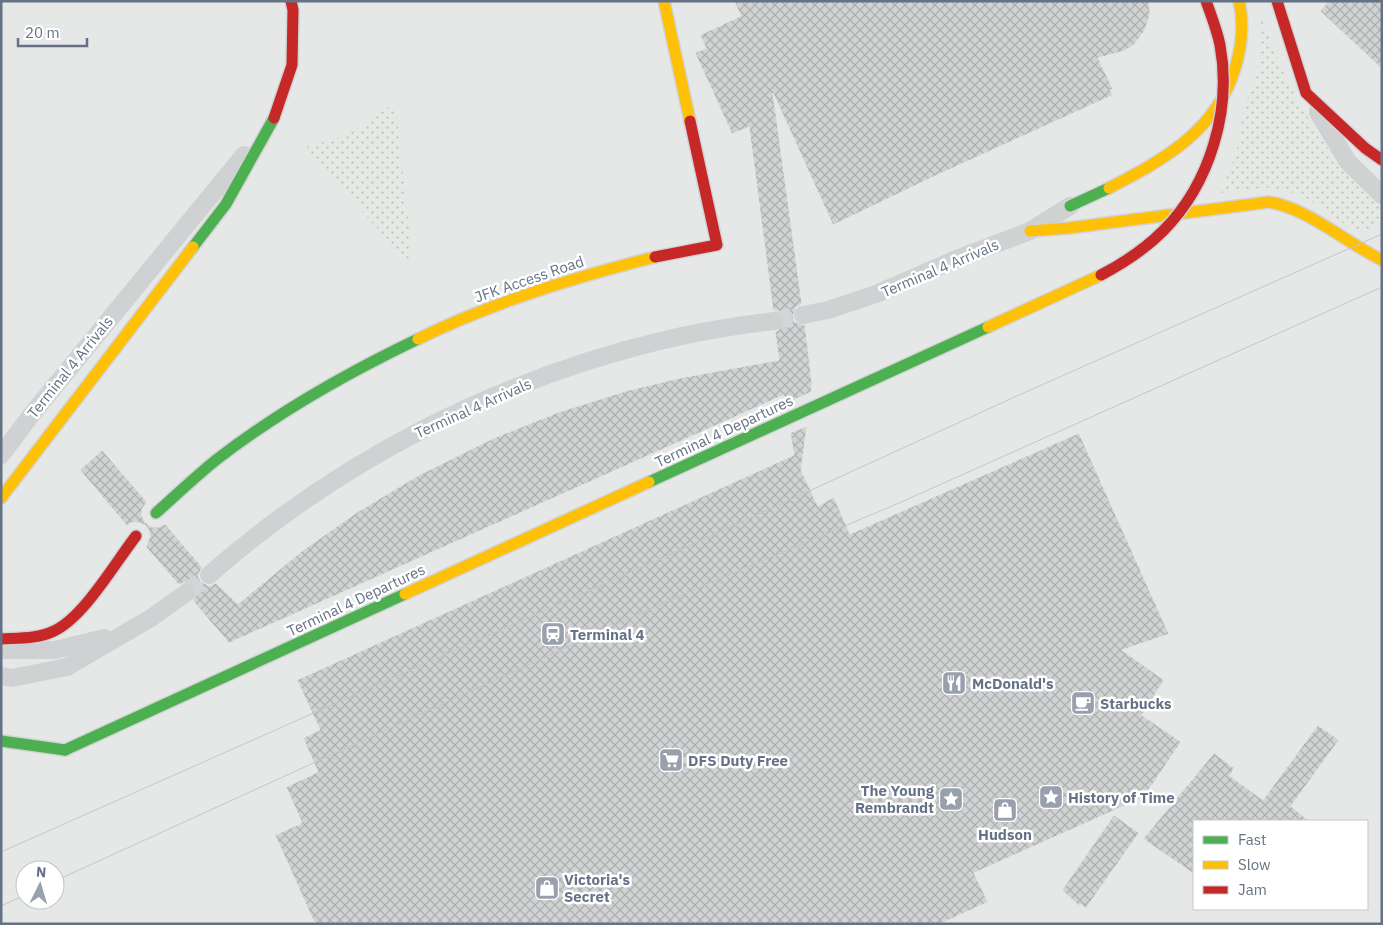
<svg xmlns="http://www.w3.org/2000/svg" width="1383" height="925" font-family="'IBM Plex Sans',sans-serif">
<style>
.built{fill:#e6e7e7;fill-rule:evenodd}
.green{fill:url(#green-dots)}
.building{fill:url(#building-cross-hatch);stroke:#e6e6e4}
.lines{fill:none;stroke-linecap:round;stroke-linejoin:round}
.street-tunnel{stroke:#d2d5d9;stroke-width:18;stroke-dasharray:18 9;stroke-linecap:butt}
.fast-casing{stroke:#d1d3d4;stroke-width:14}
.slow-casing{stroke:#d1d3d4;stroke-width:14}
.jam-casing{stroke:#d1d3d4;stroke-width:14}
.street{stroke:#d0d1d2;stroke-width:18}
.fast{stroke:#4caf50;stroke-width:11}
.slow{stroke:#ffc107;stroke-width:11}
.jam{stroke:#c62828;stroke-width:11}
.tram{stroke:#c6c6c8;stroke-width:1}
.jam-bridge-casing{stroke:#d1d3d4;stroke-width:14;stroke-linecap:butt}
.jam-bridge{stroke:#c62828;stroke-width:11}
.labels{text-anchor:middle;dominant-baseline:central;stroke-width:5;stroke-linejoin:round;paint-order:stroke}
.street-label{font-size:15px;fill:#657286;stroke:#fff}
.poi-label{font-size:15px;font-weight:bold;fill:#657286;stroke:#fff;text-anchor:start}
</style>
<defs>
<pattern id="green-dots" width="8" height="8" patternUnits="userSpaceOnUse" patternTransform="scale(1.25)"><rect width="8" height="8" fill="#e5e9e3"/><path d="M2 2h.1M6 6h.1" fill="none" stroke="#bdc1be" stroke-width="1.8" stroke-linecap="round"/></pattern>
<pattern id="building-cross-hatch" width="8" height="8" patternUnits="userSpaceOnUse" patternTransform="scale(1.25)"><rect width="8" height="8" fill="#d1d3d3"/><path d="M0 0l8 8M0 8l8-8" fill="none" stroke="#adb0b1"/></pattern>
</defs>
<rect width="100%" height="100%" fill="#f6f6f5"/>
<!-- built -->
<path class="built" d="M1,1h1381v923h-1381zM1194,821h173v88h-173zM25,870h30v30h-30z"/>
<!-- green -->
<g class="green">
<path d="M1258,10c12,31 24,62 40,91 22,39 51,78 84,108v14l-25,11c-18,-15 -49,-38 -72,-44 -22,-5 -45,0 -66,3l12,-26 6,-18 8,-45 11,-26 4,-20 2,-23z"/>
<path d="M388,107l6,3 3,7 15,139 -6,3 -5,-4 -93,-105 -1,-4 2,-2c7,-1 16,-2 23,-4 21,-7 39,-20 56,-33z"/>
</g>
<!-- building -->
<g class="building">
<path d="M734,1h415l1,13 -5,16 -11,15 -10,6 -26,7 15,31 -3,1 3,5 -180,82 -100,48 -60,-132 29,211 -6,3 -3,10 2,5 10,3 7,58 -1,9 -26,12 -1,-9 -555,248 -36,-42 4,-9 -3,-6 -9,-4 -6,3 -33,-38 4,-10 -1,-7 -4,-5 -8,-3 -6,1 -4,3 -47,-56 22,-20 45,52 -5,7v7l3,6 7,5h7l6,-3 37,43 -4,9 3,6 9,4 6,-3 22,21 64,-53 57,-40 60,-36 75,-37 65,-26 67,-21 54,-13 99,-18 -4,-28 9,-6v-7l-5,-8 -6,-1 -24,-183 -17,7 -37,-81 11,-5 -6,-13 41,-19z"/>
<path d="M1329,1h53v68l-62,-58z"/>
<path d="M807,426l-6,44 17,36 16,-9 16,37 229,-101 90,201 -47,16 42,30 -22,35 39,27 -37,55 -170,76 14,29 -48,22h-625l-40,-89 27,-12 -16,-36 32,-15 -15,-34 17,-8 -23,-50 497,-225 -4,-22z"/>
<path d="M1318,725l21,15 -48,66 18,15h-115v53l-51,-35 71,-86 20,15 -4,8 33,24z"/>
<path d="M1114,815l25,18 -53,75 -6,-4 -1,2 -17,-16z"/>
</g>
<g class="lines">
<!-- street-tunnel -->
<g class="street-tunnel">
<path d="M774,321l29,-6"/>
<path d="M186,593l23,-18"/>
</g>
<defs>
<g id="fast">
<path d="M1070,206l39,-18"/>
<path d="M193,247l33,-43 48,-86"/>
<path d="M649,482l339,-155"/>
<path d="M156,513c20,-18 39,-36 60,-53 62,-48 131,-87 202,-121"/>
<path d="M1,741l64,9"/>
<path d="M65,750l340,-156"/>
</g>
<g id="slow">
<path d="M664,1l26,120"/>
<path d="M1109,188c56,-29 109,-58 127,-123 6,-21 8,-42 3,-64"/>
<path d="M1030,231l39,-3 200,-26c40,7 76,40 113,58"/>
<path d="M988,327l113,-52"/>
<path d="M418,339c75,-37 155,-61 237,-82"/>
<path d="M1,498l192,-251"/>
<path d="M405,594l244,-112"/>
</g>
<g id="jam">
<path d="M1277,1l29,92 59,55 17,12"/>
<path d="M274,118l18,-53 1,-55 -2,-9"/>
<path d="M655,257l62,-12 -27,-124"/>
<path d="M1,639c17,-1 37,0 53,-8 30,-14 61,-68 82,-95"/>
</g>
</defs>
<!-- fast casing -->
<use href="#fast" class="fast-casing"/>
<!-- slow casing -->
<use href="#slow" class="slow-casing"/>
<!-- jam casing -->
<use href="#jam" class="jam-casing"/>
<!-- street -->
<g class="street">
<path d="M1318,112l30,50 34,33"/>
<path d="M803,315l25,-5 48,-16 78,-34 76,-29 40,-25"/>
<path d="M1,455l31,-41 212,-259"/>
<path d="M209,575c132,-116 293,-198 464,-237 34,-8 68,-13 101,-17"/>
<path d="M1,650h54l49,-12"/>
<path d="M1,676l11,2 55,-11 84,-49 35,-25"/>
</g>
<!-- fast -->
<use href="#fast" class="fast"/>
<!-- slow -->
<use href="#slow" class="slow"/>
<!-- jam -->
<use href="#jam" class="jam"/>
<!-- tram -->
<g class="tram">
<path d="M1,852l657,-292 361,-165 363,-161"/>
<path d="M55,881l624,-285 220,-93 483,-216"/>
<path d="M1,906l24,-11"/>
</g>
<defs>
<path id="jam-bridge" d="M1101,275c23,-12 44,-26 62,-44 47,-47 69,-121 57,-186 -3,-15 -9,-30 -14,-44"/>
</defs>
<!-- jam-bridge casing -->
<use href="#jam-bridge" class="jam-bridge-casing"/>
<!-- jam-bridge -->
<use href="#jam-bridge" class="jam-bridge"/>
</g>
<!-- icons -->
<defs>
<symbol id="station-square" viewBox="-11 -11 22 22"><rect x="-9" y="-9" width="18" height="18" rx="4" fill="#98a0ad" stroke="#fff"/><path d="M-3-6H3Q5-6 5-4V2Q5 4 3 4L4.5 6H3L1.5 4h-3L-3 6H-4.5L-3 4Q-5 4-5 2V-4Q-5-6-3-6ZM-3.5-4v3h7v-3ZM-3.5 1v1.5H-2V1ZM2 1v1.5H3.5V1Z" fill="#fff"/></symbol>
<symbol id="restaurant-square" viewBox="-11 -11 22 22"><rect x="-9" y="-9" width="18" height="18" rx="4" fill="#98a0ad" stroke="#fff"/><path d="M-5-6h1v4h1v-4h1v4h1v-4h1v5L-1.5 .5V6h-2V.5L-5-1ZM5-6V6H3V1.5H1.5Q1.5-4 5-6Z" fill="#fff"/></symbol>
<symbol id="cafe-square" viewBox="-11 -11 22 22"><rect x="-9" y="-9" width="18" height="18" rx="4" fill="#98a0ad" stroke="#fff"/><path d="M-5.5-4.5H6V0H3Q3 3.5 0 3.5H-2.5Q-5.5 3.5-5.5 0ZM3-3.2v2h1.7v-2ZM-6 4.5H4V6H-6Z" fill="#fff"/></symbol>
<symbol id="supermarket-square" viewBox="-11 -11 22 22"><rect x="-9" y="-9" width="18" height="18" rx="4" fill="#98a0ad" stroke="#fff"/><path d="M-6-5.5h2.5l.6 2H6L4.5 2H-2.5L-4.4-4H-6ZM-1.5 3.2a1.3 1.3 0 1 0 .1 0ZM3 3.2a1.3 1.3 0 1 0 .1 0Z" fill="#fff"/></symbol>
<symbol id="sight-square" viewBox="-11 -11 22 22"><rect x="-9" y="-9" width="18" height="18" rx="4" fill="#98a0ad" stroke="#fff"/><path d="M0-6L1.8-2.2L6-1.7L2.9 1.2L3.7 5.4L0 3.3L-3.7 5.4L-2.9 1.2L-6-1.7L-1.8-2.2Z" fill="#fff"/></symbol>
<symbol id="shop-square" viewBox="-11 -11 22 22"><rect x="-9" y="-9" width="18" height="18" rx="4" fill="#98a0ad" stroke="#fff"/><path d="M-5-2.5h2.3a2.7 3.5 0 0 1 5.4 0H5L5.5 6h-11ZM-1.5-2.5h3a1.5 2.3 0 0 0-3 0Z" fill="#fff"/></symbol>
</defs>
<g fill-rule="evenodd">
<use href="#station-square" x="539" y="620" width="28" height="28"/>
<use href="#restaurant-square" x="940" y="669" width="28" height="28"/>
<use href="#cafe-square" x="1069" y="689" width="28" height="28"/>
<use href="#supermarket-square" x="657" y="746" width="28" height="28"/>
<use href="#sight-square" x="1037" y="783" width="28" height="28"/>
<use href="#sight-square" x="937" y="785" width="28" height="28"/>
<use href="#shop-square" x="991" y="796" width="28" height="28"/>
<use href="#shop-square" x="533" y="874" width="28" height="28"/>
</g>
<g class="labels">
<!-- street labels -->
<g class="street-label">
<text transform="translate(940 268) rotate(-23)">Terminal 4 Arrivals</text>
<text transform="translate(529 279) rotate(-19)">JFK Access Road</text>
<text transform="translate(70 367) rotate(-51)">Terminal 4 Arrivals</text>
<text transform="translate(473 408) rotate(-24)">Terminal 4 Arrivals</text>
<text transform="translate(724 431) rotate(-25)">Terminal 4 Departures</text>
<text transform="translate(356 600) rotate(-25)">Terminal 4 Departures</text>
</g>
<!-- poi labels -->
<g class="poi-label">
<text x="570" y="634">Terminal 4</text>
<text x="972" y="683">McDonald's</text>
<text x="1100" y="703">Starbucks</text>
<text x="688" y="760">DFS Duty Free</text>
<text x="934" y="790" text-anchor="end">The Young<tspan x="934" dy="17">Rembrandt</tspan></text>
<text x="1068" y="797">History of Time</text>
<text x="1005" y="834" text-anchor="middle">Hudson</text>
<text x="564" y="879">Victoria's<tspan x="564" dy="17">Secret</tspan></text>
</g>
</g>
<!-- border -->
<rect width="1383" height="925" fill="none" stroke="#657286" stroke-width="5"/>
<!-- legend -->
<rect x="1193" y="820" width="175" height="90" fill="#ffffff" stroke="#c1c7cf"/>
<rect x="1203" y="836" width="25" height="8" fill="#4caf50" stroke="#c1c7cf"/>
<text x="1238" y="845" font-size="15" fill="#657286">Fast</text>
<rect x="1203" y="861" width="25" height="8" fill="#ffc107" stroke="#c1c7cf"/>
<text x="1238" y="870" font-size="15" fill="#657286">Slow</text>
<rect x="1203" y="886" width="25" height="8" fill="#c62828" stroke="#c1c7cf"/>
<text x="1238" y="895" font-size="15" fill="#657286">Jam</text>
<!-- north arrow -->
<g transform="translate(40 885) rotate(5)"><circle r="24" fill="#ffffff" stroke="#c1c7cf"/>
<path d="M0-4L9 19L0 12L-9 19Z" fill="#98a0ad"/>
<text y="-8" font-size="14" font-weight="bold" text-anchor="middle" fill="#657286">N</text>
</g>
<!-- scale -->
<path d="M18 38v8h69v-8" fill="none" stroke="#657286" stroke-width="2.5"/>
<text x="25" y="38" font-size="15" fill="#657286" stroke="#ffffff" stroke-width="4" paint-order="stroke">20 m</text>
</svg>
